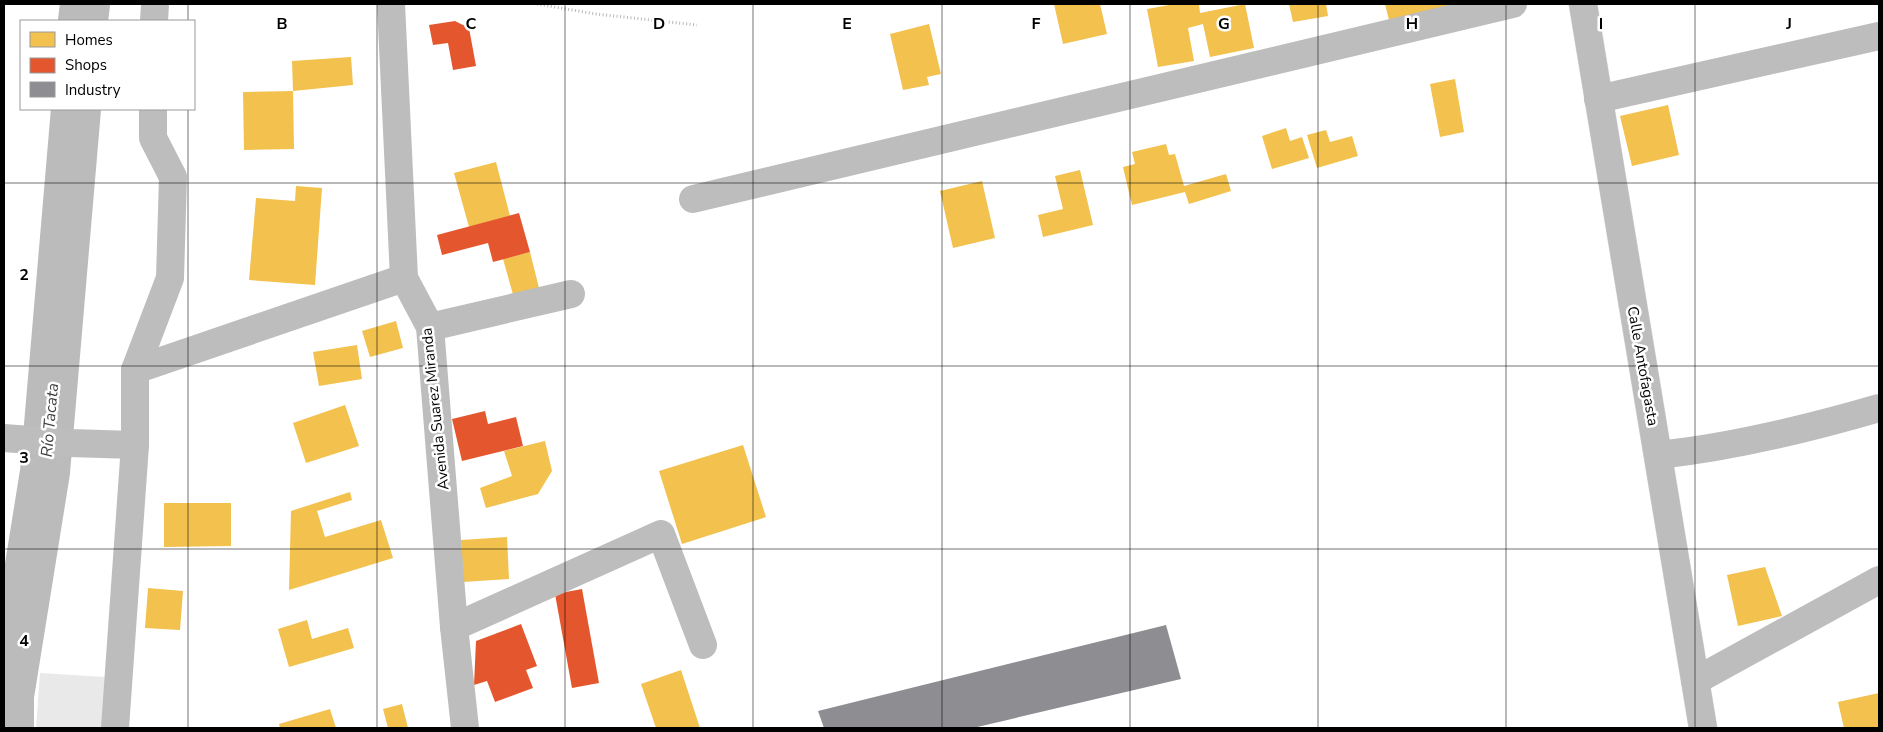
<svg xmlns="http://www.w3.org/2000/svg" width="1883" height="732" font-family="'Nunito Sans',sans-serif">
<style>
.green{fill:#e9e9e9}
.homes{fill:#f2c14e}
.shops{fill:#e4572e}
.industry{fill:#8d8d92}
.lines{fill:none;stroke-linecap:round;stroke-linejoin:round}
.river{stroke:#bbb;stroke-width:50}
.major-casing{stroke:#dbdbdb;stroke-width:29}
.path{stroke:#b8b8b8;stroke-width:3;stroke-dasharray:1 2.5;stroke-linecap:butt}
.minor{stroke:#bdbdbd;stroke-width:28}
.major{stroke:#bdbdbd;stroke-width:28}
.grid{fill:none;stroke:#000;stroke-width:1;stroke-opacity:0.55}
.labels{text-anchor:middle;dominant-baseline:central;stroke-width:5;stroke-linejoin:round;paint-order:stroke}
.street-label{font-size:15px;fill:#000;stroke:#fff}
.water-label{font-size:16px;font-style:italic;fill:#3f3f3f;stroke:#fff}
.grid-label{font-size:16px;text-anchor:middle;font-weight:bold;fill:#000;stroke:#fff;stroke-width:5;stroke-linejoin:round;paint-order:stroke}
</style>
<rect width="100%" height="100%" fill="#fff"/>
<!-- green -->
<path class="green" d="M40,673l65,4 -3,51h-66z"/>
<!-- homes -->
<g class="homes">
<path d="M1054,4h46l7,30 -44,10z"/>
<path d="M1175,4h24l1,9 45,-9 9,44 -44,9 -7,-33 -15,4 6,33 -36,6 -11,-58z"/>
<path d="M1289,4h37l2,12 -35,6z"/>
<path d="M1385,4h70l-66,16z"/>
<path d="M929,24l12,50 -14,3 2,8 -26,5 -13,-56z"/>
<path d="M351,57l2,28 -60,6 -1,-30z"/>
<path d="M1455,79l9,53 -24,5 -10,-53z"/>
<path d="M293,91l1,58 -50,1 -1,-58z"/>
<path d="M1668,105l11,50 -47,11 -12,-50z"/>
<path d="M1286,128l4,13 12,-4 7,21 -37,11 -10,-33z"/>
<path d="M1326,130l4,12 22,-6 6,20 -41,12 -10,-33z"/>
<path d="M1166,144l3,11 6,-1 9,32 42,-12 5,17 -42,13 -4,-12 -53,13 -9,-38 12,-3 -3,-12z"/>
<path d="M496,162l14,54 -41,11 -15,-54z"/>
<path d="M1080,170l13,55 -50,12 -5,-22 25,-6 -8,-33z"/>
<path d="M982,181l13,57 -42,10 -13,-57z"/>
<path d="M296,186l26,2 -7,97 -66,-5 7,-82 39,3z"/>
<path d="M530,252l10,40 -26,6 -11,-39z"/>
<path d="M396,321l7,27 -33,9 -8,-26z"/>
<path d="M357,345l5,34 -43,7 -6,-34z"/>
<path d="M345,405l14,41 -53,17 -13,-40z"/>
<path d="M545,441l7,30 -14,23 -52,14 -6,-20 32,-12 -8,-25z"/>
<path d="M743,445l23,72 -84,27 -23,-73z"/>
<path d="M350,492l2,8 -35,11 8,26 56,-17 12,38 -104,32 2,-79z"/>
<path d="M164,503h67v43l-67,1z"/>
<path d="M507,537l2,42 -46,3 -2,-42z"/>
<path d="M1765,567l17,49 -44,10 -11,-51z"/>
<path d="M148,588l35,3 -3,39 -35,-2z"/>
<path d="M307,620l5,19 36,-11 6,20 -65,19 -11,-38z"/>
<path d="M681,670l19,58h-44l-15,-44z"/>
<path d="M1879,693v35h-35l-6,-26z"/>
<path d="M402,704l6,24h-20l-5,-19z"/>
<path d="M330,709l6,19h-56l-1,-4z"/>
</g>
<!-- shops -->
<g class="shops">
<path d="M455,21l14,7 7,38 -23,4 -5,-27 -15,2 -4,-20z"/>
<path d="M519,213l11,39 -37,10 -5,-19 -46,12 -5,-20z"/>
<path d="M485,411l3,13 28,-7 7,29 -61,15 -10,-42z"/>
<path d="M582,589l17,94 -27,5 -17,-94z"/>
<path d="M521,624l16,42 -11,4 7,18 -38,14 -8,-21 -13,4 2,-44z"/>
</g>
<!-- industry -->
<path class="industry" d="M1166,625l15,54 -208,49h-149l-6,-17z"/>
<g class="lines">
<!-- river -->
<g class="river">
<path d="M83,21l2,-17"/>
<path d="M9,728v-32l36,-224 31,-363"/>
</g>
<defs>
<path id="major" d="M1583,4l120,724"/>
</defs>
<!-- major casing -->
<use href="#major" class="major-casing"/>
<!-- path -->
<path class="path" d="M537,4l59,10 101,11"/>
<!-- minor -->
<g class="minor">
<path d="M391,4l13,274 26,49 24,300 11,101"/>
<path d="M154,21l1,-17"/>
<path d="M1598,99l281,-63"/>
<path d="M693,199l820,-195"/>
<path d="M430,327l141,-33"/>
<path d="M135,370l269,-92"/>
<path d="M4,438l65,5 66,2"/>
<path d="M1659,455c74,-8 148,-26 220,-47"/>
<path d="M454,627l207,-93 42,111"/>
<path d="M1695,681l184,-101"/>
<path d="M115,728l20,-283v-75l35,-92 3,-101 -20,-39v-29"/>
</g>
<!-- major -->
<use href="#major" class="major"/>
</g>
<!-- grid -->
<path class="grid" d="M188,4v17M377,4v724M565,4v724M753,4v724M942,4v724M1130,4v724M1318,4v724M1506,4v724M1695,4v724M188,109v619M4,183h1875M4,366h1875M4,549h1875"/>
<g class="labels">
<!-- street labels -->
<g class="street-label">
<text transform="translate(1643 366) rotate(80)">Calle Antofagasta</text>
<text transform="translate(435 409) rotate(-96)">Avenida Suarez Miranda</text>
</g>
<!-- water labels -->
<g class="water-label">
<text transform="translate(50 420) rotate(-85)">Río Tacata</text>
</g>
</g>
<g class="grid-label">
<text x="282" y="29">B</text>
<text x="471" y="29">C</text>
<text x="659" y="29">D</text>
<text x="847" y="29">E</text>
<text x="1036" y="29">F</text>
<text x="1224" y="29">G</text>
<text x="1412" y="29">H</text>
<text x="1601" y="29">I</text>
<text x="1789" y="29">J</text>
<text x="24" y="280">2</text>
<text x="24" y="463">3</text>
<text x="24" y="646">4</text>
</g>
<!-- border -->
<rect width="1883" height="732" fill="none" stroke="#000000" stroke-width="10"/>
<!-- legend -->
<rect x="20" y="20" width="175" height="90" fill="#ffffff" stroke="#999999"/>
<rect x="30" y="32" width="25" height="15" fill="#f2c14e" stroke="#999999"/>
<text x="65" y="45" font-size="15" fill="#000000">Homes</text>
<rect x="30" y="58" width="25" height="15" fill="#e4572e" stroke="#999999"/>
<text x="65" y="70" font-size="15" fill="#000000">Shops</text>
<rect x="30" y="82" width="25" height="15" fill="#8d8d92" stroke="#999999"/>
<text x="65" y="95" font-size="15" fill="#000000">Industry</text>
</svg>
